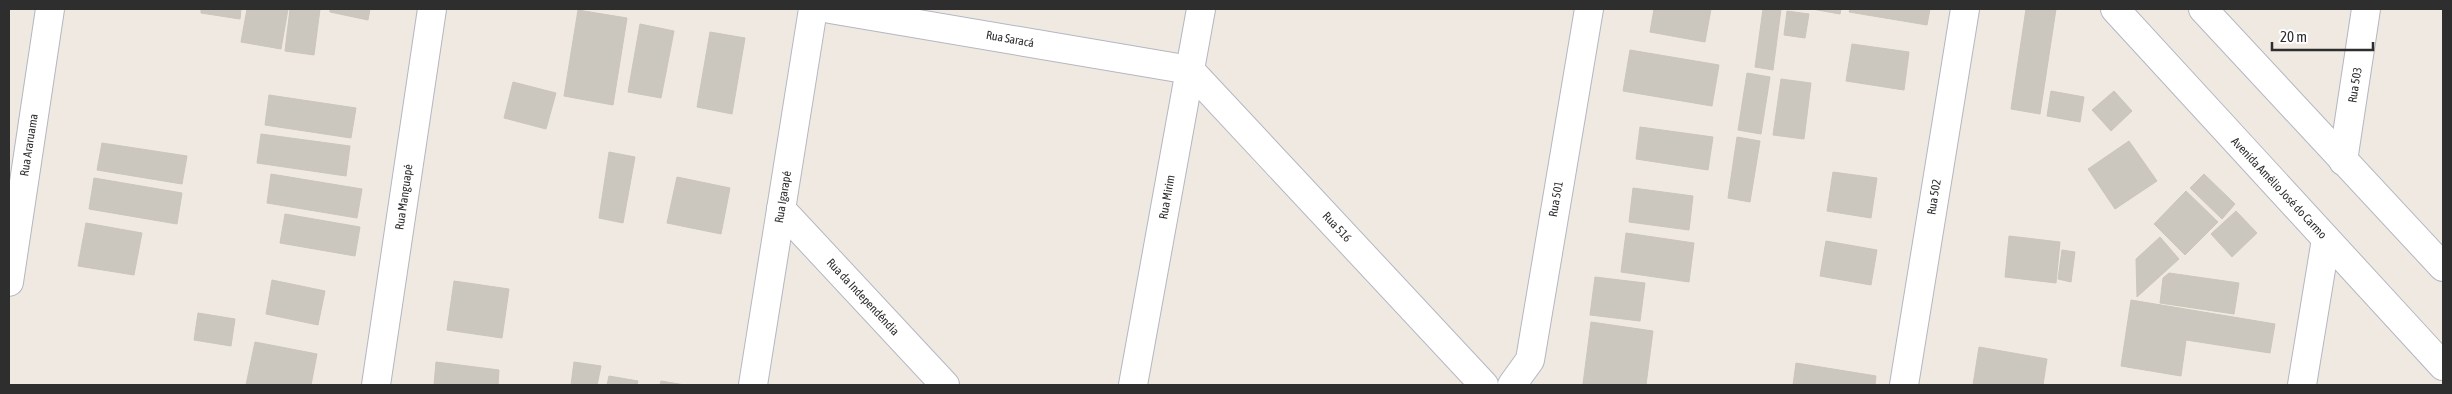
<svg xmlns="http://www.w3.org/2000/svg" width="2452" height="394" font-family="'Asap Condensed',sans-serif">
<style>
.building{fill:#cbc7bf;stroke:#cbc5ba}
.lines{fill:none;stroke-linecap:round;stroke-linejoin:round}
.minor-casing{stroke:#b4b7c1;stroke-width:30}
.minor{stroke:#fff;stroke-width:28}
.labels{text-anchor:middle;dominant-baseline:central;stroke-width:5;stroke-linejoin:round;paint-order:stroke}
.street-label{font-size:12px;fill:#2e2e2e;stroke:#fff}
</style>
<rect width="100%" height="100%" fill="#efe9e1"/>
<!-- building -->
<g class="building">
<path d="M201,9h40l-1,10 -39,-6z"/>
<path d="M247,9h41l-7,40 -40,-7z"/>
<path d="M290,9h30l-6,46 -29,-4z"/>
<path d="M330,9h40l-2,11 -38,-8z"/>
<path d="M1654,9h57l-6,33 -55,-10z"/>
<path d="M1763,9h18l-8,61 -18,-3z"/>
<path d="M1812,9h29l-1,5z"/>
<path d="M1850,9h80l-3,16 -78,-13z"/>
<path d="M2026,9h30l-16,105 -29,-5z"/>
<path d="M578,10l49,8 -14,87 -49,-9z"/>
<path d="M1787,11l22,3 -4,24 -21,-3z"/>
<path d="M640,24l34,7 -13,67 -33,-6z"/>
<path d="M710,32l35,6 -13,76 -35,-7z"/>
<path d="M1852,44l57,8 -5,38 -58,-9z"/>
<path d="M1630,50l89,15 -7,41 -89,-15z"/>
<path d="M1747,73l23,4 -9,57 -23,-4z"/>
<path d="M1781,79l30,4 -7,56 -31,-4z"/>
<path d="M513,82l43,11 -10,36 -42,-11z"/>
<path d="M2051,91l33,6 -4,25 -33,-6z"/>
<path d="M2114,91l18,20 -21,20 -19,-21z"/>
<path d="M269,95l87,13 -5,30 -86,-13z"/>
<path d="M1640,127l73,10 -5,33 -72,-11z"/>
<path d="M261,134l89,12 -4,30 -89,-13z"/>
<path d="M1737,137l23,4 -10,61 -22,-4z"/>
<path d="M2129,141l28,40 -42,28 -27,-40z"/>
<path d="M102,143l85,13 -5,28 -85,-14z"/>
<path d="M609,152l26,5 -12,66 -24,-5z"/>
<path d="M1833,172l44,6 -6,40 -44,-7z"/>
<path d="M271,174l91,15 -5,29 -90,-15z"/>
<path d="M2204,174l31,30 -13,15 -32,-31z"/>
<path d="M677,177l53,11 -9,46 -54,-11z"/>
<path d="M94,178l88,15 -5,31 -88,-15z"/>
<path d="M1633,188l60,8 -4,34 -60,-8z"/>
<path d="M2186,191l32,31 -33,33 -31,-31z"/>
<path d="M2236,211l21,22 -25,24 -21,-23z"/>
<path d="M285,214l75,13 -5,29 -75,-13z"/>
<path d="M86,223l56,10 -8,42 -56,-9z"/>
<path d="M1626,233l68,10 -5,39 -68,-10z"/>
<path d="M2009,236l51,6 -4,41 -51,-6z"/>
<path d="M2160,237l19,22 -42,38 -1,-38z"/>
<path d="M1826,241l51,9 -6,35 -51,-9z"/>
<path d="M2062,250l13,2 -4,30 -13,-3z"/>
<path d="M2169,273l70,10 -5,31 -74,-11 3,-25z"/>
<path d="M1595,277l50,6 -5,38 -50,-6z"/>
<path d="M272,280l53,11 -7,34 -52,-11z"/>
<path d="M454,281l55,8 -7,49 -55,-8z"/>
<path d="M2131,300l144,24 -5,29 -84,-13 -5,36 -60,-10z"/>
<path d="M198,313l37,6 -4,27 -37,-6z"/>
<path d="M1591,322l62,9 -7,54 -63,-1z"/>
<path d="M255,342l62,12 -6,31h-65z"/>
<path d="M1979,347l68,12 -4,26h-70z"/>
<path d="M436,362l63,8 -1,15h-64z"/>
<path d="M574,362l27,4 -4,19h-26z"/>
<path d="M1796,363l80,13 -1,9h-82z"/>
<path d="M609,376l29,5 -1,4h-30z"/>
<path d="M661,381l24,4h-25z"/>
</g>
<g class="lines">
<defs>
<g id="minor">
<path d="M830,9l360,61 294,315"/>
<path d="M2115,9l328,357"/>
<path d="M2203,9l240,258"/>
<path d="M2343,161l23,-152"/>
<path d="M781,209l164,176"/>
<path d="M9,282l41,-273"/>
<path d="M376,385l56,-376"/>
<path d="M753,385l60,-376"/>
<path d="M1133,385l68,-376"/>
<path d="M1512,385l18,-25 59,-351"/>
<path d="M1904,385l61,-376"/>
<path d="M2302,385l24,-146"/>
</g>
</defs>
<!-- minor casing -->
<use href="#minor" class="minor-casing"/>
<!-- minor -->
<use href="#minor" class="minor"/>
</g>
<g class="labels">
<!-- street labels -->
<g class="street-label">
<text transform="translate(1010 39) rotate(10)">Rua Saracá</text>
<text transform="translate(2355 85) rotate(-81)">Rua 503</text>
<text transform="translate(29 145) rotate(-81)">Rua Araruama</text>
<text transform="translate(2279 188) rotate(47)">Avenida Amélio José do Carmo</text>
<text transform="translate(404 197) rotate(-82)">Rua Manguapé</text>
<text transform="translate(783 197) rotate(-81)">Rua Igarapé</text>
<text transform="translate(1167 197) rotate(-80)">Rua Mirim</text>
<text transform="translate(1934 197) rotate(-81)">Rua 502</text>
<text transform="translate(1556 199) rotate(-80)">Rua 501</text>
<text transform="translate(1337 227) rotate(47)">Rua 516</text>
<text transform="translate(863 297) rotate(47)">Rua da Independêndia</text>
</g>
</g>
<!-- border -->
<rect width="2452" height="394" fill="none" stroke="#2e2e2e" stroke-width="20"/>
<!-- scale -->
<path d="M2272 42v8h101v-8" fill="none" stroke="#2e2e2e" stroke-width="2.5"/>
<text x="2280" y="42" font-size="15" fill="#2e2e2e" stroke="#ffffff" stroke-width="4" paint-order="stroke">20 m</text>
</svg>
